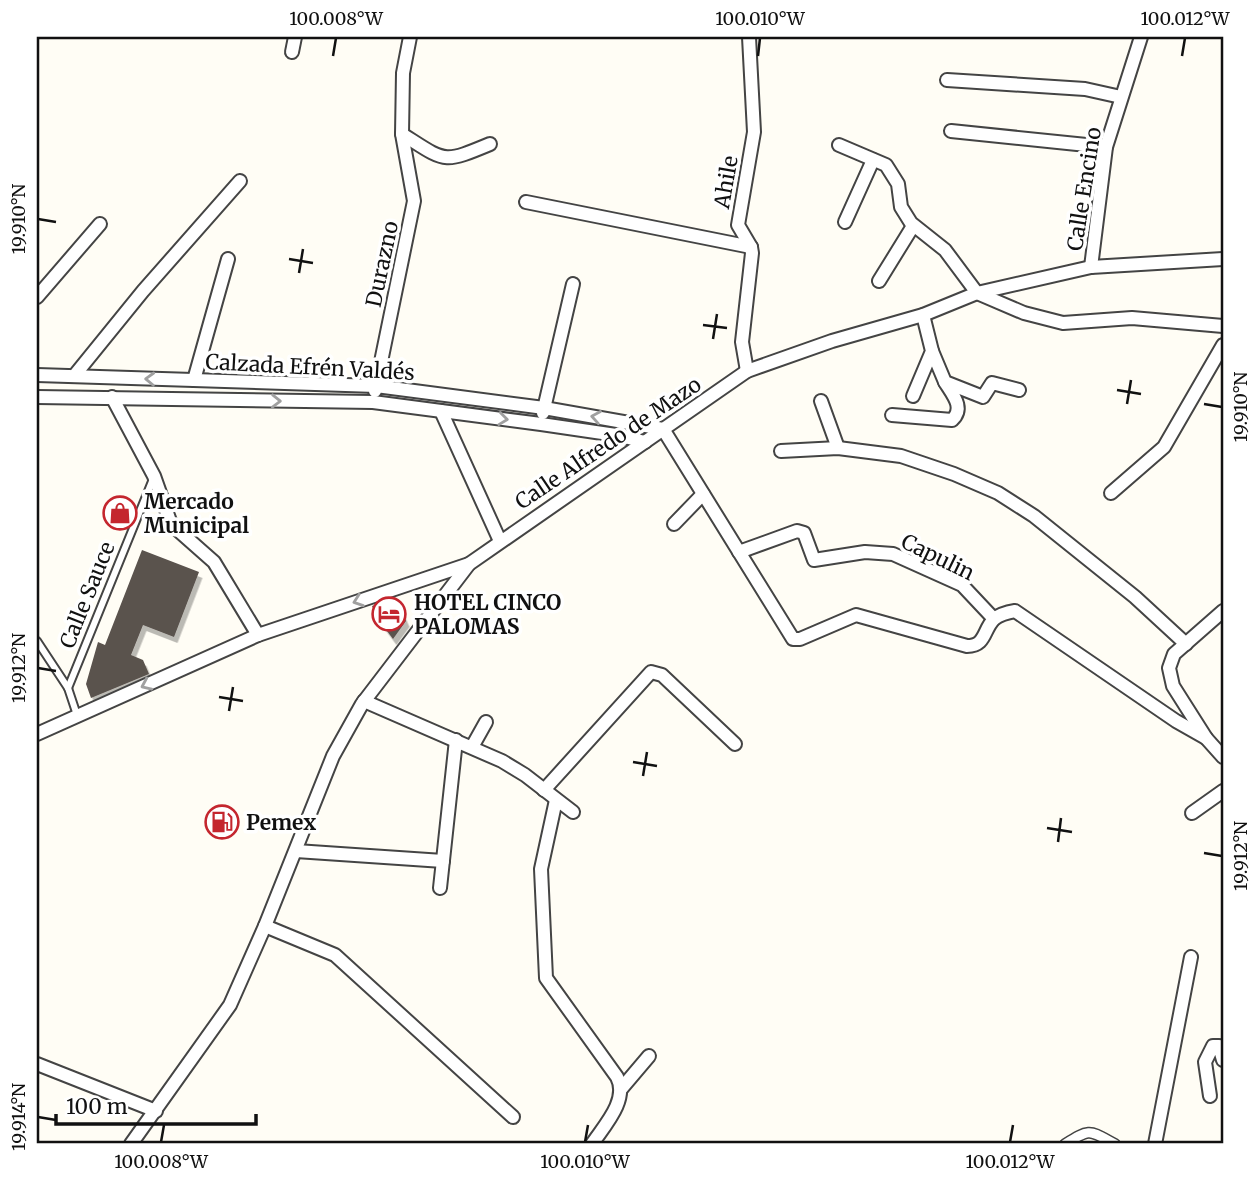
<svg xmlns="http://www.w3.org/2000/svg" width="1260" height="1181" font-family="Merriweather,serif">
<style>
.building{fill:#5a524d;filter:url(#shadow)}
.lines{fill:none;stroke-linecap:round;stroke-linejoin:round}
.service-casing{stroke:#444;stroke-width:10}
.pedestrian-casing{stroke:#444;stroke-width:12}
.minor-casing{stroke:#444;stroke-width:16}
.service{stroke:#fff;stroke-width:6}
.pedestrian{stroke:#fff;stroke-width:9}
.minor{stroke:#fff;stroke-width:12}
.oneway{stroke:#a0a0a0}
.ticks{fill:none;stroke:#111;stroke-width:2.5}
.labels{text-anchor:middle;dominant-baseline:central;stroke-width:7;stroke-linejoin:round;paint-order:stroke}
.street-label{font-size:21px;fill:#111;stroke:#fff}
.poi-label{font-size:21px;font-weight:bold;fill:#111;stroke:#fff;text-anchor:start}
.neatline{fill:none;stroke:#111;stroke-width:2.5}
.ticks-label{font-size:18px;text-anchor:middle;fill:#111}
</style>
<defs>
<filter id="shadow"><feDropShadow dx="3.5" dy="6" stdDeviation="0" flood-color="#0004"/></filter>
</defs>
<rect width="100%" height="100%" fill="#fffdf5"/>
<!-- building -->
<g class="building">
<path d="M142,550l57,22 -25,65 -31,-12 -12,30 12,5 6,14 -58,24 -5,-14 12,-42 7,3z"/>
<path d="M396,598l10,23 -13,18 -15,-20 -6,-13z"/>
</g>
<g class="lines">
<defs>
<g id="service">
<path d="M37,641l31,47 9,27"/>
<path d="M68,688l85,-209"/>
</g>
<path id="pedestrian" d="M1065,1144c26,-16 24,-14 50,0"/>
<g id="minor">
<path d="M292,52l3,-15"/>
<path d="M947,80l138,9 36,8"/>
<path d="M951,131l155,16"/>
<path d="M402,134c44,28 40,30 88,10"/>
<path d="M839,145l47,20 12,19 3,23 10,16 34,27 32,43 47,20 39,10 69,-5 91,8"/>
<path d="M526,202l225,45"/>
<path d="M845,222l28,-62"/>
<path d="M1091,267l15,-120 35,-110"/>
<path d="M879,281l34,-55"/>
<path d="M37,297l63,-73"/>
<path d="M932,351l13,31 38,15 9,-14 27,7"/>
<path d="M747,371l-5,-29 10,-89 -1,-6 -13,-22 16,-93 -5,-95"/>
<path d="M37,375l339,11 168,22 119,21"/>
<path d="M74,376l69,-85 97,-110"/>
<path d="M194,380l34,-121"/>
<path d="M375,391l39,-190 -12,-67 1,-61 7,-36"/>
<path d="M913,396l19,-45 -9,-36"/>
<path d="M37,397l336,5 168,22 75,11 29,7"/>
<path d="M112,397l42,79 17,48 43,38 44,73"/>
<path d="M821,401l17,47"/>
<path d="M441,411l59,130"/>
<path d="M543,413l30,-129"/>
<path d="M892,415l60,5c13,-12 1,-25 -7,-38"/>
<path d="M663,429l130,210h7l56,-24 111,31c19,0 16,-16 27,-27 5,-4 15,-7 21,-8l161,110 30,17"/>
<path d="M781,451l57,-3 63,8 53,18 44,19 36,23 101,81 51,47"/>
<path d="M1111,493l53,-46 59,-102"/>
<path d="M674,524l29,-30"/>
<path d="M739,552l58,-21 7,2 10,27 51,-8 28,2 69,31 32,34"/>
<path d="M1223,611l-49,43 -5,14 4,18 33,52 17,19"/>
<path d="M364,701l138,60 23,14 48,37"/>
<path d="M37,734l221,-99 211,-71 278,-193 85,-30 91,-26 54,-22 114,-26 132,-8"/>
<path d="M472,747l14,-25"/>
<path d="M544,790l107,-118 11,3 73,69"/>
<path d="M556,800l-15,69 5,109 71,99c12,23 -13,49 -25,67"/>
<path d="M1192,813l31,-22"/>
<path d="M296,851l147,10"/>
<path d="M440,888l16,-148"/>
<path d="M265,926l70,29 178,162"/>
<path d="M37,1064l119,47"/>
<path d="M621,1089l28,-33"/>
<path d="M1210,1096l-5,-34 8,-16h6l4,14"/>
<path d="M131,1144l99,-139 35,-79 68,-170 29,-52 107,-140"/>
<path d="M1155,1144l36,-187"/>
</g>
</defs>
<!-- service casing -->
<use href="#service" class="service-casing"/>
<!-- pedestrian casing -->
<use href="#pedestrian" class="pedestrian-casing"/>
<!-- minor casing -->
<use href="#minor" class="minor-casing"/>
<!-- service -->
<use href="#service" class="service"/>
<!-- pedestrian -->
<use href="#pedestrian" class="pedestrian"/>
<!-- minor -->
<use href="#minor" class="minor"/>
</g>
<!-- one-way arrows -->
<defs><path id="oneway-chevron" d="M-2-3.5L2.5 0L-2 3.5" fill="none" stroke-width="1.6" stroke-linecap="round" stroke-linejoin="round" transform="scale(1.75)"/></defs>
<g class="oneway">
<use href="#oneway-chevron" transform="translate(150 379) rotate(-178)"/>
<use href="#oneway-chevron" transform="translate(276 401) rotate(1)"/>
<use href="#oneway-chevron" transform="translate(596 417) rotate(-170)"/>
<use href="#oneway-chevron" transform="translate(503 419) rotate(7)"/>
<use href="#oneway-chevron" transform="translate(358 601) rotate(161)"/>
<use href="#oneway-chevron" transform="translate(146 685) rotate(156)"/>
</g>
<!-- ticks -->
<path class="ticks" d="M333,56l3,-18M758,56l2,-18M1182,56l3,-18M38,219l18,3M289,259l24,4M299,273l4,-24M703,325l24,3M713,339l4,-25M1117,390l24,4M1127,404l4,-24M1204,404l18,3M38,668l18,3M219,697l24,4M229,711l4,-24M633,762l24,4M643,776l4,-24M1047,828l25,4M1058,842l3,-24M1204,853l18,3M38,1117l18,3M161,1142l3,-17M585,1142l3,-17M1010,1142l3,-17"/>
<!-- icons -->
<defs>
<symbol id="shop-ring" viewBox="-11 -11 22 22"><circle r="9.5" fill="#fff" stroke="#c4262e" stroke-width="1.5"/><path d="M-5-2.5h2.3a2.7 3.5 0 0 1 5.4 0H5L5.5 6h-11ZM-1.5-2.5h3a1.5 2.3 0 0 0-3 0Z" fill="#c4262e"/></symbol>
<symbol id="hotel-ring" viewBox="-11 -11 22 22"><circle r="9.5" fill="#fff" stroke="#c4262e" stroke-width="1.5"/><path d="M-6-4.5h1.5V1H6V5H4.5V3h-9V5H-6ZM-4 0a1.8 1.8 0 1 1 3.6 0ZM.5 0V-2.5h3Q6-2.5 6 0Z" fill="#c4262e"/></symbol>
<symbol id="fuel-ring" viewBox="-11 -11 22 22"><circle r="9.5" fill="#fff" stroke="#c4262e" stroke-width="1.5"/><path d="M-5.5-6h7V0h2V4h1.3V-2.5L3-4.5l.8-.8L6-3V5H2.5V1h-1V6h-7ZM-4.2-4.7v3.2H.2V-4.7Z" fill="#c4262e"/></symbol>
</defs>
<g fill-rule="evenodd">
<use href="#shop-ring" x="101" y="494" width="38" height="38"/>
<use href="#hotel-ring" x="370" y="595" width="38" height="38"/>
<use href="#fuel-ring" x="203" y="803" width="38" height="38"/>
</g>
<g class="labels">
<!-- street labels -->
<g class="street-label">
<text transform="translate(726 182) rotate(-80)">Ahile</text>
<text transform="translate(1084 189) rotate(-81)">Calle Encino</text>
<text transform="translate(382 264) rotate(-78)">Durazno</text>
<text transform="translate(310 367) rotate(3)">Calzada Efrén Valdés</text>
<text transform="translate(608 443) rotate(-34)">Calle Alfredo de Mazo</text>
<text transform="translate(938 557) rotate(26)">Capulin</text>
<text transform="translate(87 595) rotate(-68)">Calle Sauce</text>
</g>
<!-- poi labels -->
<g class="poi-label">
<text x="144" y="501">Mercado<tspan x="144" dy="24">Municipal</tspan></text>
<text x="414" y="602">HOTEL CINCO<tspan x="414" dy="24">PALOMAS</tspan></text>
<text x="246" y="822">Pemex</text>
</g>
</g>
<!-- border -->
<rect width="1260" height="1181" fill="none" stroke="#ffffff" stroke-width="77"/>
<!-- scale -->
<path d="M56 1114v10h200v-10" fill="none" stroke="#111111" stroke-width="3.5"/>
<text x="66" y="1114" font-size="21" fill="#111111" stroke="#ffffff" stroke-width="5" paint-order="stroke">100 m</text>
<rect x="38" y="38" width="1184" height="1104" class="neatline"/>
<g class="ticks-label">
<text x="336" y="25">100.008°W</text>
<text x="760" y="25">100.010°W</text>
<text x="1185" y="25">100.012°W</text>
<text transform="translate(19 219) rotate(-90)" y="6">19.910°N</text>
<text transform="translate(1241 407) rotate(-90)" y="6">19.910°N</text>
<text transform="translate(19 668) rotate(-90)" y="6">19.912°N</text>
<text transform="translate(1241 856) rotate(-90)" y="6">19.912°N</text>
<text transform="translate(19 1117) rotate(-90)" y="6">19.914°N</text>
<text x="161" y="1168">100.008°W</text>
<text x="585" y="1168">100.010°W</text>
<text x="1010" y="1168">100.012°W</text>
</g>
</svg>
